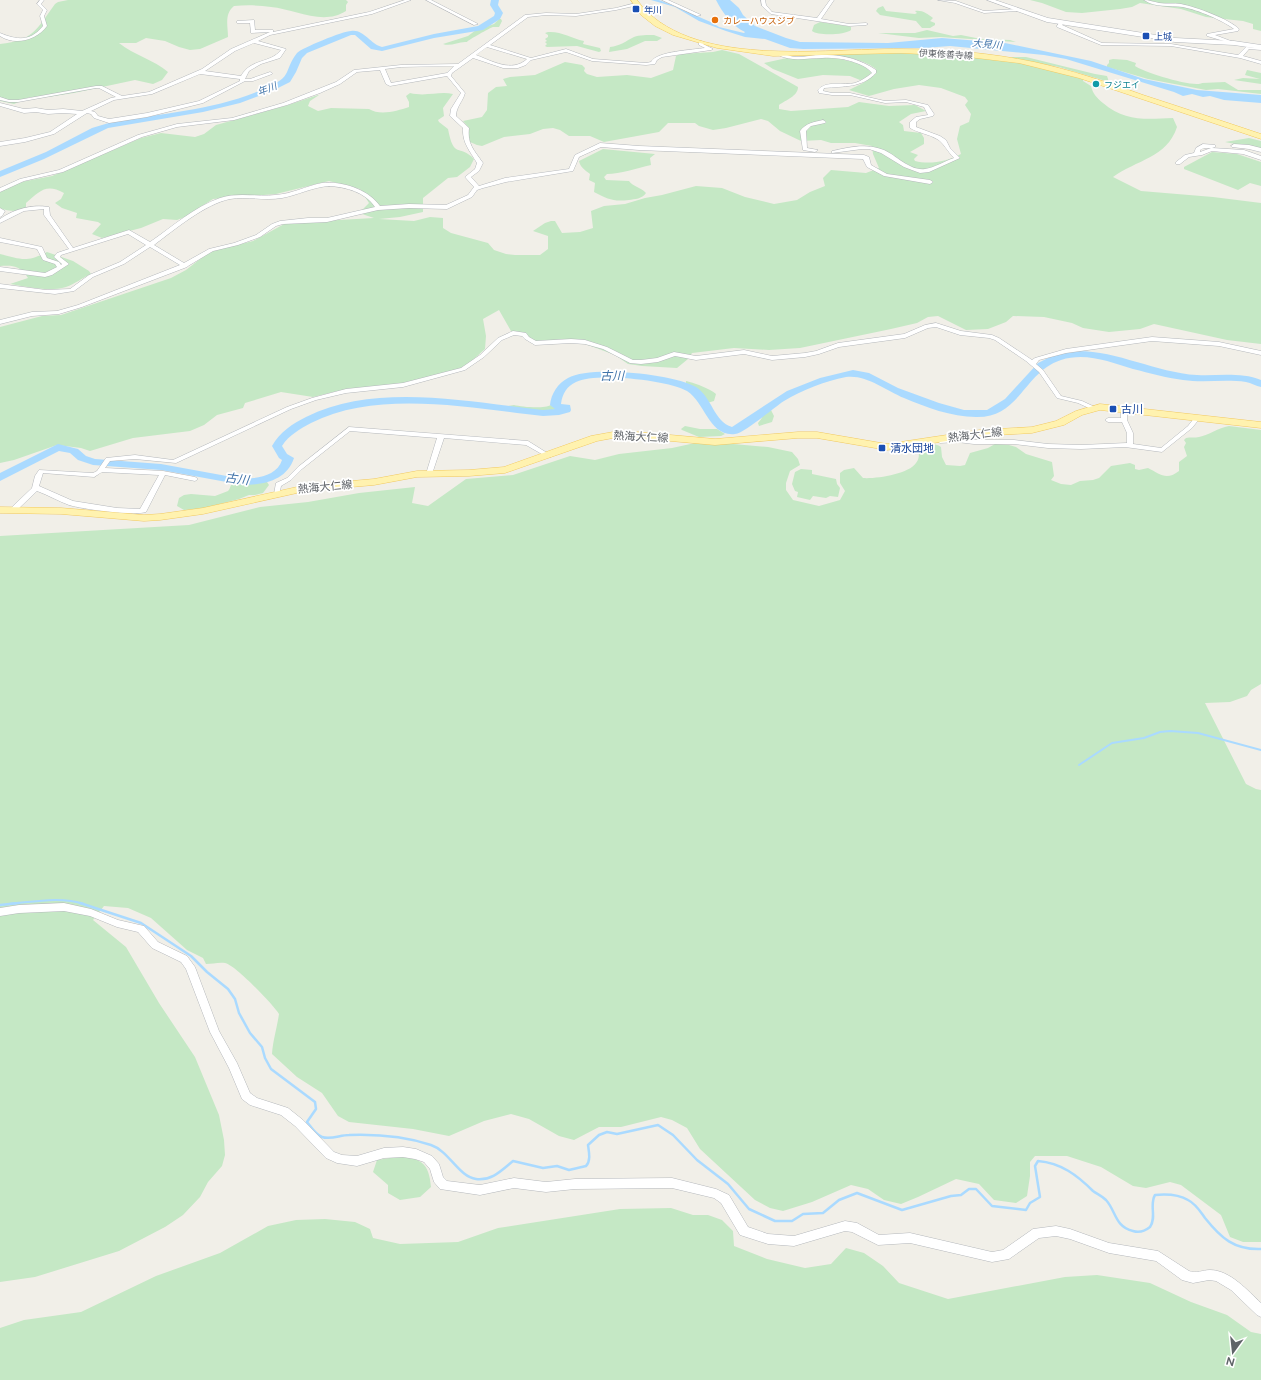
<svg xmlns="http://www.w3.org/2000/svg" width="1261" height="1380" font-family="Figtree,'Noto Sans JP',sans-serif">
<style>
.green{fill:#c5e8c5}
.water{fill:#aadaff}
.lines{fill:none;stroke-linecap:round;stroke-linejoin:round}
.stream-far1{stroke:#aadaff;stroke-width:2}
.stream{stroke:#aadaff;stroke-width:2.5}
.river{fill:#aadaff;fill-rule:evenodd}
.minor-casing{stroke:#b5b8bc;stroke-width:1}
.tertiary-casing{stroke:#b5b8bc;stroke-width:1}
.primary-casing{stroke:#f2c960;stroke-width:1}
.minor{fill:#fff;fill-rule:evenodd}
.tertiary{fill:#fff;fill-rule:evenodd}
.primary{fill:#fff2af;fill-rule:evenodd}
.transit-dot{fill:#1a4fb4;stroke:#fff;stroke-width:1.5}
.food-dot{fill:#e8710a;stroke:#fff;stroke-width:1.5}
.culture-dot{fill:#0f9aa8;stroke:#fff;stroke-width:1.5}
.labels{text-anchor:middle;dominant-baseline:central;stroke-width:3.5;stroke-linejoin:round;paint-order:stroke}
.far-transit-label{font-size:9px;fill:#164399;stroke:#fff;text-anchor:start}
.far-food-label{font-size:9px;fill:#c56008;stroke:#fff;text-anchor:start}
.far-street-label{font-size:9px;fill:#5f6368;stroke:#fff}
.far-culture-label{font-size:9px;fill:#0d838f;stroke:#fff;text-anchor:start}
.far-water-label{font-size:10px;font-style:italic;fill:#4174aa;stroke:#fff}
.transit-label{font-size:11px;fill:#164399;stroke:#fff;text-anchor:start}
.street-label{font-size:11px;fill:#5f6368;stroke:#fff}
.water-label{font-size:12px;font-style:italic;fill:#4174aa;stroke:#fff}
</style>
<rect width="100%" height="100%" fill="#f1efe8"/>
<!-- green -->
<g class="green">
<path d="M68,0h278l2,2 -2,3v6c-23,15 -52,-2 -75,-4 -13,-2 -25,-2 -37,-1 -10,8 -6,20 -6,31l-28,12 -10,1 -11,-3 -14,-6 -19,-3 -10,5h-17c15,12 35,17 49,29l-6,8 -9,4 -18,-4 -61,13 -26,4h-18l-16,7 -14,-3v-57c34,-4 36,-14 55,-40l3,-2z"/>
<path d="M1030,0h231v31l-8,-2v-5l-10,-3 -37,-4 -25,-8 -41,-6 -8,4 -12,2 -38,4 -16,-1 -24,-9z"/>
<path d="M883,6l3,5 29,3 2,-1 -2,-2c8,-1 12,3 18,7l-3,3 5,2v2l-5,3h-8l-6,-7 -36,-6 -4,-4 2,-3z"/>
<path d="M499,19h2l1,2 -3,6c-2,0 -4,0 -6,0 -3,1 -25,13 -26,15 -8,-1 -16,5 -24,2l25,-8 8,-6 18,-6z"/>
<path d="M820,22l27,4 4,1v3c-6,5 -33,6 -39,1l2,-6z"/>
<path d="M927,30l26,6 8,-1 20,4 29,1 6,2 -76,-5 -21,1 -41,-5h37z"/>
<path d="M548,32c13,-1 23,6 36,9l-1,3 17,4 1,3 -2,1 -22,-6 -30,1 -2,-1 2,-2 -2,-2 2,-1 -2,-2 3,-2v-2l-3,-2z"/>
<path d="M654,35l8,3 -5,3h-12l-18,8 -18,3 1,-5c10,-1 16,-6 24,-10 5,-2 14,-2 20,-2z"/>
<path d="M722,50l17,4 59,33c0,9 -12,13 -19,18v4l12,2 57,-4 11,-5 30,4 26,-1 11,6 -15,3 -12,8 4,3 1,6 17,2 3,5v6l-14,8 8,3 -4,4 1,2c15,4 33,0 46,-7l-4,-15 3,-13 9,-4 2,-8 -6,-9 3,-4 -3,-4 -24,-9 -22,-3 -25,4 -25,7 -20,-6 14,-7 12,-9 1,-5c-23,-17 -58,-13 -86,-13l-1,-1c80,-4 163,-4 242,10 18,3 36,9 53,13l-1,3 8,5c2,8 5,11 12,17 22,19 43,16 70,15l4,9c-10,31 -41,33 -64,50l28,14 72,6 48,6v141l-34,-4 -73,-16 -14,5 -31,3 -26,-4 -11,-5 -28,-6 -31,-1 -7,6 -18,7 -22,1 -28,-14 -10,1 -11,6 -26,6 -91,19 -31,2 -35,-2 -42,5 -4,6 -11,9 -35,-2 -14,-2 -13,-9 -38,-14h-45l-8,-8 -13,-2 -12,-21 -16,9 3,17 -1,13 -21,19 -58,15 -68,8 -25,6 -32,-5 -36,11 -2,5 -26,7 -13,10 -14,6 -57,7 -43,13 -9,-3 -24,-3 -43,15 -14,3v-136l42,-11 19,-1 110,-37 15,-8 23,-18 44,-11 33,-18 88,-5 -15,-5 10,-10 -9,-14 -31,-8 -53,13 -63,5 -28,18 -8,3 -14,-1 -22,9 -39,10 -10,-4 9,-10 -3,-2 -22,-4 1,-5 -15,-5 -7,-5 6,-4 3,-6c-18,-10 -24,-2 -38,10v4c-8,7 -17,3 -26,2v-18l16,-8 36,-7 89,-38 20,-5 34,4 9,-3 12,-9 72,-20 30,-10h1l-9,6 -2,5 10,5 13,-3 38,1c11,7 28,2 40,-2v-5l-3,-6 4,-3c16,4 29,-2 43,1l-10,14 1,8 -6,4 1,2 9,7c6,31 11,14 26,30l-4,8 -13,10 -9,1 -25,20v14l-23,5 -21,2 35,2 16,-4 13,1v10l8,5 37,10 6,7 12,4 9,1h25l8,-6v-13l-15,-5 12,-8 6,-2h4l7,12 18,-1 13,-4 -2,-17 13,-5 21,-2 20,-6 17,-3 34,-9 26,2 23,9 29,7 23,-4 13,-8 15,-6 -2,-8 8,-8 35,3 13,-5 -6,-14 -1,-8 -17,-3h-24l-10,-3 -20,1 -21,-10 -12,-10 -7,-2 -35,9 -13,2 -14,-4 -4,-3h-27l-9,9 -55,10 -14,-6h-21l-9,-6 -7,-2 -10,1 -13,5 -26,3 -22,9 -5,-1 -7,-3 -2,-5 1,-9 -6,-7 19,-4 5,-7 1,-17 8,-6 11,-1 -4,-7 7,-2 25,-2 30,-13 17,3 3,3 -1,3 3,3 10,3 30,-2 24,3 22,-8 3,-14 4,-2 33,-2z"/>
<path d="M831,57l31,7 9,6v3l-4,5 -7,2 -10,-4 -27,-1 -25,4 -25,-10 -9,-6 23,-5z"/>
<path d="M1011,57h15l69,17 12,2 2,6 -50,-15 -44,-8z"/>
<path d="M1113,59l14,1 9,3 -1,3c8,6 59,22 67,17l23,-1 13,8h23v4l-43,-5 -12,1 -58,-11 -41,-12v-2l2,-2v-3z"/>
<path d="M1247,70l14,3v11l-27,-4 9,-2 17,1 -15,-4z"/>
<path d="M1249,138l12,3v8l-36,-7z"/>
<path d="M603,149l52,5 -5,4 1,7c-14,3 -31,9 -44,9l-3,3 2,3 23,1c4,6 12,6 17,12 -4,6 -11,6 -17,7 -16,2 -21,-1 -35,-8l1,-9 -6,-3 1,-6c-5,-4 -10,-7 -11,-13z"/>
<path d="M1212,152l25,2 24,8v24l-11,-3 -12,7 -54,-21v-2z"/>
<path d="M47,252l26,9 16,10 2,3c-9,4 -16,10 -25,13 -17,5 -38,0 -56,-3l18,-6c-7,-12 -15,-13 -28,-12v-12c21,5 26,9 47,-2z"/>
<path d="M686,381c6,1 25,8 30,13l-2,7 -7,2 -10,-12 -11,-8z"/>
<path d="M514,405c8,2 30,4 37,0l4,1 1,3 -8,2 -45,-4z"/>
<path d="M771,410l3,6 -2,6 -13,4 -1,-3c5,-5 5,-11 13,-13z"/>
<path d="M685,426l15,3h17l8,5 -4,2 -22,1 -17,-7 -1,-1z"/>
<path d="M1229,426l32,4v254l-10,6 -4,6 -17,6 -25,1 41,81 10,5 5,1v452h-18l-13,-5 -9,-22 -40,-30 -11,-3 -24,6 -13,-2 -32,-19 -34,-11h-32l-5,6v14l-3,20 -11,7 -22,-3 -15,-16 -23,-5 -38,18 -17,7 -17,-4 -16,-11 -17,-4 -39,17 -29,9 -13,-3 -15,-8 -55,-51 -13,-21 -15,-8 -11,-3 -40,10h-22l-25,13 -15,-4 -30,-17 -18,-5 -27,7 -35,15 -36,-7 -64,-7 -11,-6 -16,-23 -25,-16 -25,-23c1,-14 5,-26 7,-40 -6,-10 -45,-50 -54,-51 -6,-1 -13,1 -19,1l-3,-6 -16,-8 -36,-32 -23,-10 -24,-2 -11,14 33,27 33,56 36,54 24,58 5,25 1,15 -3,11 -14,16 -8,15 -17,18 -18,12 -46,24 -84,26 -35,5v-746l189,-11 71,-18 48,-5 51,-9 56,-6 -3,16 16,3 38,-27 47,-4 57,-19 25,4 24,-6 53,-6 23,-5 16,-1 57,5 24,5 6,7 2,6 -10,6 -4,12v7l7,10 26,6 21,-6 5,-9 -5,-8v-10l4,-3 10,-2 9,10c13,1 46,-4 53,-15 4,-5 3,-10 2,-15 9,-4 15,-6 23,-1l1,10 4,8 14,1 5,-1 5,-12 18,-5 7,-4 14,1 7,2 10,7 26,8 2,14 -3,4 10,4 10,1 9,-4 13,-1 6,-2 12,-12 19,-3 5,2v4l4,1 9,-2c12,6 18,13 31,3v-9l8,-6 -3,-9 2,-4 -2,-3 2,-2c4,-1 9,0 13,-1 10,-2 19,-9 30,-11z"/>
<path d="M801,469l11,1v4l24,5 1,5 3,4 -2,9 -8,-1 -4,2 -13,-2 -3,4 -13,-3 1,-5 -3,-1 -3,-7 3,-12z"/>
<path d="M261,482h6l2,3 -6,8 -8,2h-6l-10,4 -38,10 -17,1 -7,-4 2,-8 5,-3 7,-1 24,2 13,-5c2,-2 2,-4 3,-6 3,-2 25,-2 30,-3z"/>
<path d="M396,1157c24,0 33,5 35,30l-11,10 -20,3 -12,-7v-8l-15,-13 4,-12z"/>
<path d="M671,1208l22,7h15l14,5 11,11 1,15 33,13 38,9 26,-4 15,-16 18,5 19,13 16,17 49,16 117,-22 32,-2 53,8 41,19 36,13 24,17 10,2v46h-1261v-52l24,-8 57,-8 75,-36 64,-23 48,-27 28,-6 29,-1 30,3 15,7 3,9 27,6 58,-2 40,-14 122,-19z"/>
</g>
<!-- water -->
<path class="water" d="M651,0h8l8,3 46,20 6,4 25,6 1,-1c-13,-6 -23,-20 -29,-32h14l9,8 4,7 12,11 31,12 14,4 88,1 54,-5 63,5 86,18 53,18 53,11 64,5v8l-37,-3 -14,-4 -7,1 -11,-3 -9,2 -9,-4 -108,-33 -22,-4 -94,-9 -26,2 -121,1 -13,-1 -25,-9 -20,-2 -19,-6 -27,-10 -24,-14z"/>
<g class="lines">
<!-- stream-far1 -->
<g class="stream-far1">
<path d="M1079,765l33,-22 32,-5 16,-6 10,-1 28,2 63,17"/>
<path d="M9,904c24,-2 51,-8 75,0"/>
</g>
<!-- stream -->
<g class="stream">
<path d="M80,903l61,20 50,33 16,16 21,17 7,10 4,14 11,20 12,14 3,11 6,11 44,33 1,7 -9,13c4,5 9,13 15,15 9,3 18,-2 27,-2 28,-1 55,1 82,10 18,6 28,32 45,34 16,2 26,-9 37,-18l30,7 14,-2 12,4 17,-4c5,-5 3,-14 2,-21l11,-10 8,-3 10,2 41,-9 15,10 24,25 31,24 21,25 26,12h17l11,-7 20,-1 16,-13 18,-7 45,17 49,-14 10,-1 8,-6h7l16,17 34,4 4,-7 10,-6 -5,-31 3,-5c23,2 39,14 55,30 4,3 9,5 13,9 10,11 9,27 27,31 6,2 12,0 17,-4 7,-10 -1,-22 5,-32 11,-1 23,-1 33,5 8,4 12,11 17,18 16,20 29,32 56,31"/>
<path d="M0,905l19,-2"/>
</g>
<!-- river -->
<g class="river">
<path d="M491,0h8l-1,5 5,8 -3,6 -17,11 -49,8 -52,13 -11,-2 -16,-14h-4l-44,18 -5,5 -6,14 -6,10 -18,9 -32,12 -37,9 -95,16 -64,31 -44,18v-6l46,-19 46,-24 20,-6c52,-9 105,-12 154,-34 28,-12 17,-17 31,-35 5,-5 46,-22 54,-22 13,-2 19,13 31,16l52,-13 44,-8 16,-10 1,-3 -5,-8z"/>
<path d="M1073,351c41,-2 81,21 124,24 21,1 44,-3 64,5v7c-5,-1 -10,-4 -15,-5 -21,-3 -42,1 -63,-2 -17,-2 -33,-7 -50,-11 -23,-7 -47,-17 -72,-9 -37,12 -41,58 -85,57 -25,0 -50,-10 -72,-19 -18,-8 -39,-24 -58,-21 -21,4 -44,13 -62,24 -11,7 -39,32 -49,33 -26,3 -30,-32 -48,-43 -19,-11 -92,-19 -111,-9 -9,4 -14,12 -15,22l9,1 1,5 -1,2 -11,3 -16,1c-73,-8 -165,-27 -232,7 -11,6 -22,12 -29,23l5,8 7,4c-7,22 -30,27 -51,27l-82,-15 -68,-5 -15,-5 -8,-7 -11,-2 -59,30v-8l58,-29 20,5 8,7 9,3 66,5 82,15c15,-1 34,-3 39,-19l-3,-2 -7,-12c8,-14 20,-22 34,-29 70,-35 162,-15 237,-7l12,-1 -5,-4c1,-11 8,-22 18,-27 22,-13 106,-4 128,9 16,10 18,35 36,40l55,-36 33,-13 33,-8 16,3 29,15 41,15 25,7h23l18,-11 33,-36 14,-7z"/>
</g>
<defs>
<g id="minor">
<path d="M40,0h4l-3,4 6,6 -3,6 3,10c-10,14 -32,20 -47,10v-3c17,7 30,9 43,-7l-3,-10 3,-6 -6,-6z"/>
<path d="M405,0h6l-39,14 -102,21 -12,6 28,8 -6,9 -19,6 -12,7 -4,8h5l20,-7 2,1v1l-19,7h-8l-42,22 -56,14 -38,6 -15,-5 -3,-4 -4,-1 -33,21 -29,8 -25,4v-4l25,-4 25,-6 27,-18 -14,-1 -15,1 -12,-2 -12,1 -24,-7v-3l24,6 12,-1 12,2 15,-1 19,2 29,-13 5,-1 -17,-9h-3l-78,14h-9l-9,-2v-3l9,3h9l78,-14h6l20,10 27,-4 53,-23 29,-20 39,-17 -19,1 -1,-10h-13v-2l17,-1 1,10h18v2l96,-20zM254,43l27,7c-11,14 -30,8 -40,26l-36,-5 30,-20zM200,74l40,5v2l-41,20 -52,12 -38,6 -11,-3 -3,-4 -4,-1 23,-11 38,-6z"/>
<path d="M426,0h5l47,24 -4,1z"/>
<path d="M662,0h6l33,15 -4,1z"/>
<path d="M761,0h4l1,5 6,7 45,6 13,-18h4l-13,19 28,5 17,-1 2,1 -2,1 -17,1 -78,-12 -9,-8z"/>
<path d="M938,0l18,1 28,10 33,-2 2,1 -2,1 -33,2 -29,-10z"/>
<path d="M1144,0c5,0 10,2 15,3 7,1 15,0 22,1 15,3 48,15 58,25l-1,2 -23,4 21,8 -2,1 -27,-8v-2l27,-5c-12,-9 -36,-19 -51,-22 -14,-2 -28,1 -39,-7z"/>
<path d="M636,3l2,1v1l-22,5 -40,6 -30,-1 -18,2 -38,28 41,13 35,-9 27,10 53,4 5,-1c6,-11 42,-12 54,-14l-6,-3v-3l2,-1 2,1v2l10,5 -2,1 -49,7 -5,3 -2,4 -9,1 -54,-4 -26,-9 -35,8 -5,5 -8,3h-15l-30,-10 -21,15 -1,3 14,17c-2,8 -9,14 -9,23l13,12c-2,16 5,22 14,35l-4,8 -8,6 8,9 26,-8 64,-9 6,-14 25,-12 39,3 225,9 5,2 2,8 16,9 43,6 3,2 -3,2 -46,-8 -17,-9 -4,-8 -224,-9 -38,-3 -22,10 -6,14 -67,11 -23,6 -6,2 -5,7 -25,12 -38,-1 -31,2 -51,12 -44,2 -7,2 -16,11 -22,8 -25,6 -25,15 -1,1 -105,40 -23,7 -27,2 -32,8v-4l32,-8 25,-1 21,-6 102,-40 -30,-18 -26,17 -31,13 -19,14 -19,3 -55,-6v-4l46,6 24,-1 19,-14 31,-13 26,-17 -18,-11 -67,21 -1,2 9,7 -17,11 -7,2 -45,-6v-4l45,6 12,-6 -2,-3 -12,-4 -6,-11 -37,-7v-4l42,9 5,11 12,4 2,3 1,-1 -8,-7 3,-4 12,-4 -25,-34v-6l-20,2 -24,12v-4c14,-10 32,-15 49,-12l1,8 23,33 56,-18 21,12c22,-15 44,-35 70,-44 18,-6 37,-1 55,-3 17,-1 31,-9 47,-12 20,-2 46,6 58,23l29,-2 37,1 22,-10 6,-8 -9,-10 10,-8 2,-6c-7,-12 -15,-20 -14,-35l-13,-12 1,-7 10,-16 -14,-17 -57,10 -4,-2 -6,-14 -23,2 -17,12 -20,9 -33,12 -53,15 -57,7 -35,10 -79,35 -39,9 -24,11v-4l20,-9 39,-9 79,-35 39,-11 55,-6 51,-15 53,-21 18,-12 47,-5 57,-1 67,-49 21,-2 30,1 40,-6zM487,47l40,12c-15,14 -35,2 -51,-4zM454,66l-7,7 -56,10 -6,-14 16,-2zM329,186c17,1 36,6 46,21l-48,11h-19l-28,3 -8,3 -16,11 -22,8 -25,6 -25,14 -30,-18c20,-15 51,-41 76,-46 17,-3 34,2 52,-1 16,-3 31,-11 47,-12z"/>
<path d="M1060,21l4,1 -2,3 40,18 69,1 67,11 8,-8 15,1v2l-12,-1 -6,7 18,5v3l-21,-6 -69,-12 -70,-1 -44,-18v-1z"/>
<path d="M778,53c6,0 12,4 19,4 8,0 16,-2 25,-2 19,-1 38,4 54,15v3c-14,15 -32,13 -52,15l-1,3 9,2h18l35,8 21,-1 22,5 6,9 -1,2 -13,3 -4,3v5l24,9 6,4 4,8 10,10 -31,14 -9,1 -16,-6 -23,-14 -12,-4h-7l-30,4v-2c19,-4 33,-8 52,-1 13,6 26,21 41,19 9,-1 20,-8 29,-11 -6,-6 -11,-16 -17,-19 -8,-5 -19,-6 -27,-11v-6l6,-5 12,-2 -4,-8 -18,-5 -21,1 -35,-8h-18l-13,-2 -1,-3c8,-10 25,-4 37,-7 6,-2 12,-6 17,-10 -3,-4 -8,-7 -13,-9 -12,-5 -25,-7 -37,-6 -15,0 -30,4 -44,-3z"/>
<path d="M823,120l3,2 -1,1 -14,3 -5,5 1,17 11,2 -3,2 -12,-2 -3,-19c6,-8 14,-9 23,-11z"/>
<path d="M1203,144l12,1v2l-3,1 32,2 17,6v4l-18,-6 -31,-3 -10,4 -13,2 -9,7h-4v-2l9,-7 9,-2 2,-5zM1204,148h7l-11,4v-2z"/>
<path d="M1234,144l15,1 12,3v4l-12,-3 -17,-2 -1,-1z"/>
<path d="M0,208l5,3 -3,5 -2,1z"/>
<path d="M936,323l25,8 31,4 7,3 33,22 3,-2 31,-9 86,-12 67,5 42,9v4l-42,-9 -67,-5 -86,12 -27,7 -3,4 7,6 18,26 21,5 13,6 1,1 -3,2 -15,-7 -21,-5 -18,-26 -13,-11 -31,-21 -6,-2 -29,-3 -24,-8 -8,1 -23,10 -66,9 -20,7 -14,3 -33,3 -28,-6 -48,6 -21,-4 -17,6 -17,2 -11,-1 -27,-14 -18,-5 -14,-1 -36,2 -10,-6 -3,-3 -8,-1 -12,5 -18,17 -19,13 -62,17 -57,6 -30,7 -25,9 -115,54 -41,-4 -25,2 -5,7 58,3 32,6 3,2 -3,2 -30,-6 -19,37c-13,4 -64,-3 -77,-7 -11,-4 -21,-10 -32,-14l-21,20h-2l-4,-2 22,-21 3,-12 4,-6 54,3 4,-2 9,-13 29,-3 38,5 114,-53 25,-9 34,-9 57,-6 58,-15 19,-13 18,-17 15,-7 13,2 3,4 7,4 35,-2 14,1 22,7 26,13h8l16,-2 17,-6 22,4 48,-6 28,6 33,-3 11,-2 22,-8 66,-9 21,-9zM102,472l57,3 -19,34 -23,-1 -44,-7 -34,-15 4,-13 51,4z"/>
<path d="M1124,407l3,2v11l6,13v11l28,4 27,-22 7,-9h4l1,1 -8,10 -30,24 -37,-5 -44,2 -33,-1 -34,-4h-40l-17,-2 -17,1 -3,-2 3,-2 17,-1 17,2h40l34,4 33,1 46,-2v-10l-5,-11h-14l-3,-2 3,-2h13v-9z"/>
<path d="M349,427l179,14 24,15 -1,1h-4l-21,-12 -82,-7 -12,36 -3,2 -3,-2 11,-36 -87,-7 -48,38 -11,11 -10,6 -2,10h-4l-1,-2 2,-11 11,-5 11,-11z"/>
<path d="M64,903l27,6 27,11 26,6 14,16 29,14 8,11 24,64 18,32 13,30 7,5 31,10 15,12 31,32 8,3 15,1 27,-8 19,-1 13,2 16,7 7,8 4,13 4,4 33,4 34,-7 32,4 29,-3 97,-1 44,11 13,6 19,32 20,7 26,2 51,-15 12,2 22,12 31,-2 82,19 11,-2 30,-21 23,-3 14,3 39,14 49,8 31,20c7,3 14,-1 21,-1 20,0 38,21 51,33v14l-4,-2 -26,-25 -15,-9 -7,-1 -16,3 -11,-3 -26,-19 -47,-8 -39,-14 -14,-3 -17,2 -30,21 -17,3 -82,-19 -32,2 -26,-13 -7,-1 -51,15 -26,-2 -28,-9 -19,-32 -7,-5 -42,-10 -97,1 -29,3 -32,-4 -34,7 -40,-6 -6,-7 -4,-13 -6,-7 -9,-3 -12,-2 -19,1 -27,8 -20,-3 -11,-5 -31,-32 -14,-11 -31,-10 -8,-6 -13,-31 -19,-36 -24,-63 -5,-7 -29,-14 -14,-16 -21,-5 -27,-11 -26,-5 -45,2 -19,3v-8l19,-3z"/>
</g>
<path id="tertiary" d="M987,0h8l53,18 127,20 59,3 27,4v4l-27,-4 -59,-3 -128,-20z"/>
<g id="primary">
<path d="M631,0h6c51,70 188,48 264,49 44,0 89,4 133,13 37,8 73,20 109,33 40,13 79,26 118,39v5l-182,-61 -60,-15 -59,-7 -59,-3 -128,3 -56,-8 -44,-13 -18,-9 -14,-11z"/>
<path d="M1100,404l161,18v6l-161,-18 -18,5 -18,10 -32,8 -52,3 -93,14 -70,-12h-19l-83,7 -78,-7h-24l-16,3 -92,32 -36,3 -52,1 -43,8 -68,6 -103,23 -43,6 -16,1 -83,-7 -61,-1v-6l61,1 83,7 16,-1 43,-6 103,-23 68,-6 43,-8 52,-1 35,-3 87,-31 22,-4h24l78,7 83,-7h19l70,12 93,-14 52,-3 24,-6 20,-10z"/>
</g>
</defs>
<!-- minor casing -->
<use href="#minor" class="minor-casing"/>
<!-- tertiary casing -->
<use href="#tertiary" class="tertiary-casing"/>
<!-- primary casing -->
<use href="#primary" class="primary-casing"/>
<!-- minor -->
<use href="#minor" class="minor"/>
<!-- tertiary -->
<use href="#tertiary" class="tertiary"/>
<!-- primary -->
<use href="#primary" class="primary"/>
</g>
<!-- markers -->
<g class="transit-dot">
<rect x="632" y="5" width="8" height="8" rx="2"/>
<rect x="1142" y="32" width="8" height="8" rx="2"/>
<rect x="1109" y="405" width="8" height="8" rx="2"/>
<rect x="878" y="444" width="8" height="8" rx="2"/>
</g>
<circle class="food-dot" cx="715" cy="20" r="4"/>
<circle class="culture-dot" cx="1096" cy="84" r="4"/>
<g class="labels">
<!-- far-transit labels -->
<g class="far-transit-label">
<text x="644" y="9">年川</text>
<text x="1154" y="36">上城</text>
</g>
<!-- far-food labels -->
<g class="far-food-label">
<text x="723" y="20">カレーハウスジブ</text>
</g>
<!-- far-street labels -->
<g class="far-street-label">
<text transform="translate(946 54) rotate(3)">伊東修善寺線</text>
</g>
<!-- far-culture labels -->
<g class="far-culture-label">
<text x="1104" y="84">フジエイ</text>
</g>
<!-- far-water labels -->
<g class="far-water-label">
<text transform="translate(987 44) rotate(5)">大見川</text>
<text transform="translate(267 89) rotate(-22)">年川</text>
</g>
<!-- transit labels -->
<g class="transit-label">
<text x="1121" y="409">古川</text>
<text x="890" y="448">清水団地</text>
</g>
<!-- street labels -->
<g class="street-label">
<text transform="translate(975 435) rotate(-7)">熱海大仁線</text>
<text transform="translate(641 437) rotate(3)">熱海大仁線</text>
<text transform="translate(325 487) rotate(-5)">熱海大仁線</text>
</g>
<!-- water labels -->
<g class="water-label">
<text x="612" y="376">古川</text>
<text transform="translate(237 479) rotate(7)">古川</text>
</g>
</g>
<!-- north arrow -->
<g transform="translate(1233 1352) rotate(195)" stroke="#ffffff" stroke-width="3" paint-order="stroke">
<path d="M0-3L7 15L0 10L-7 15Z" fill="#5f6368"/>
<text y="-6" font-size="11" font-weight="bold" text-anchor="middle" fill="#5f6368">N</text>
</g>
</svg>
